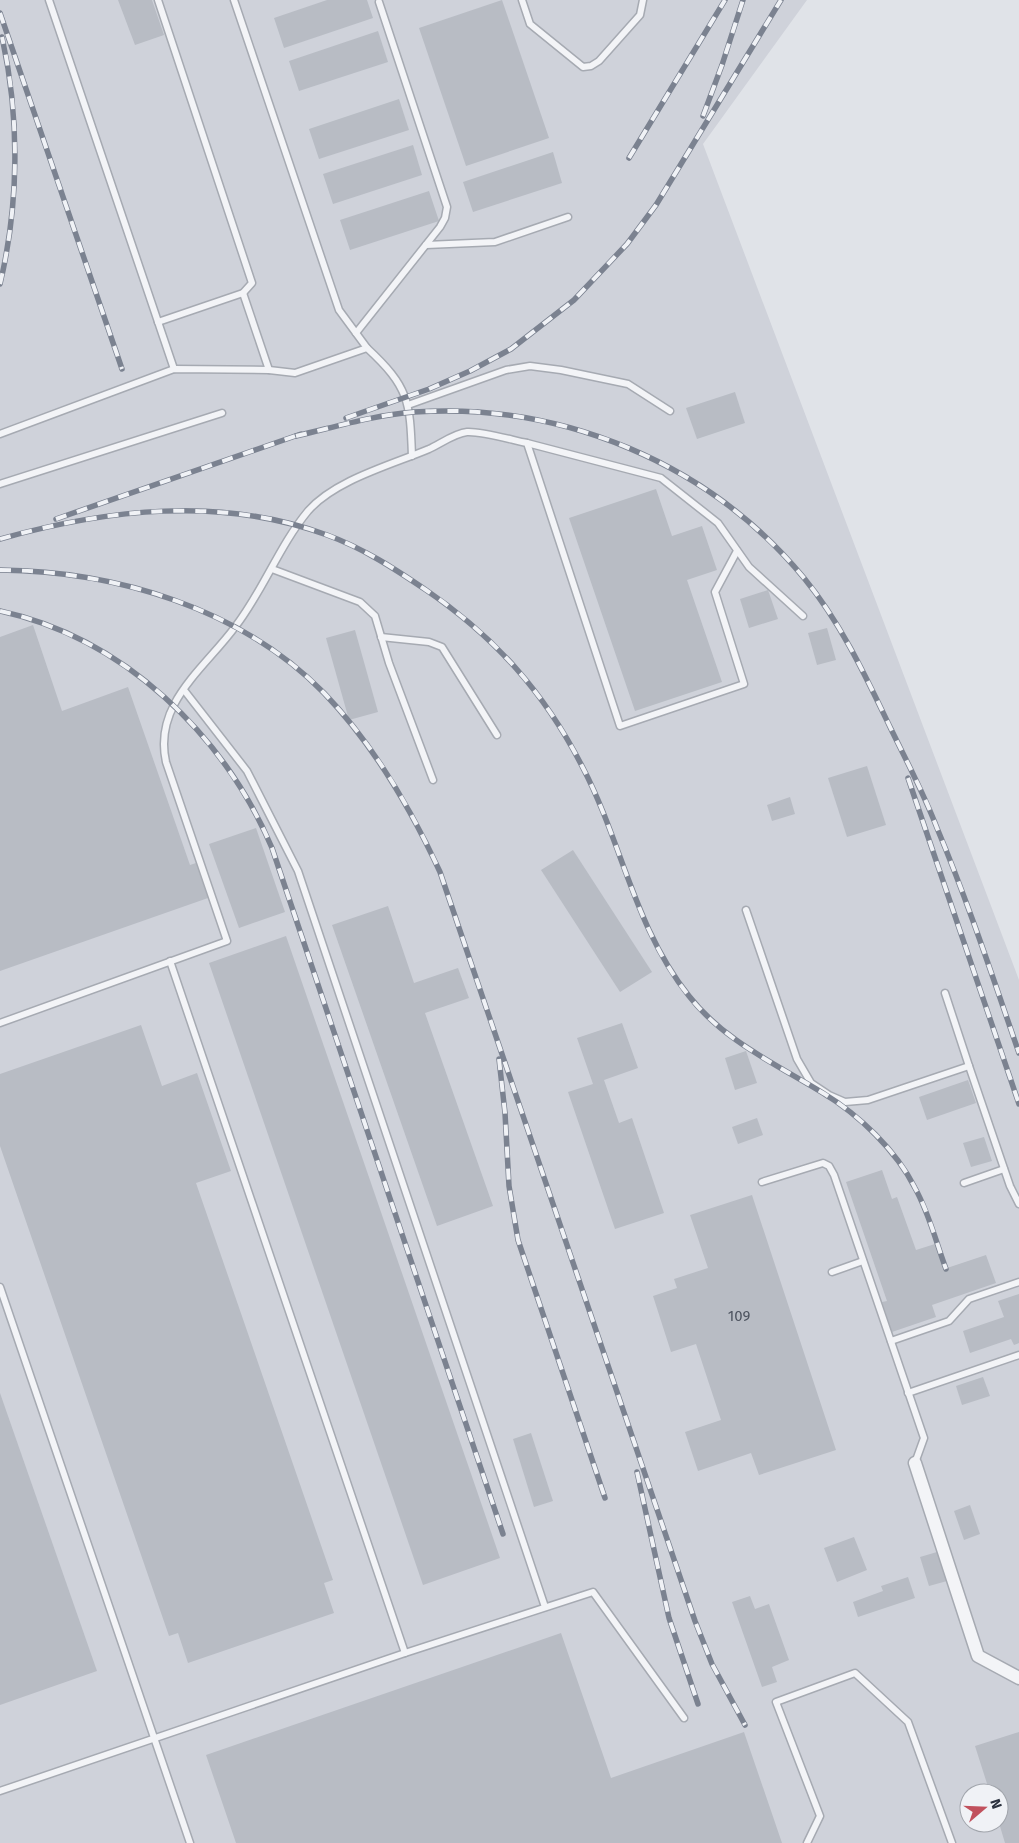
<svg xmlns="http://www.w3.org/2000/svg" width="1019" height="1843" font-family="'Fira Sans',sans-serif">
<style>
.built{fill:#cfd2da;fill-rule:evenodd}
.building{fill:#b8bcc4}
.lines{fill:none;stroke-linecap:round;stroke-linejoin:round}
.service-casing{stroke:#a6aab2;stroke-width:9}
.minor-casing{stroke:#a6aab2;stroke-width:15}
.service{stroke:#f3f4f7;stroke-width:6}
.minor{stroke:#f3f4f7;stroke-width:12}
.rail-casing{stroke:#7b8290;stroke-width:5.5}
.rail{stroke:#f0f2f6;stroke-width:4;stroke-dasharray:11;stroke-linecap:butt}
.labels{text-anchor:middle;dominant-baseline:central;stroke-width:4;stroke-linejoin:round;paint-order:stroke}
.number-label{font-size:15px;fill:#4e5460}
</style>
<rect width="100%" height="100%" fill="#e0e3e8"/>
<!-- built -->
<path class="built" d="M0,0h807l-104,144 316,836v863h-1019zM969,1793h30v30h-30z"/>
<!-- building -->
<g class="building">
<path d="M118,0h34l12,35 -29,10z"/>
<path d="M327,0h40l6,18 -89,30 -10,-30z"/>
<path d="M502,0l47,138 -83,28 -47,-138z"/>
<path d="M378,31l10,31 -89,29 -10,-30z"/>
<path d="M399,99l10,31 -90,29 -10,-30z"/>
<path d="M413,145l9,30 -89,29 -10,-30z"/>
<path d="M553,152l9,31 -89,29 -10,-30z"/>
<path d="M429,191l10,30 -89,29 -10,-30z"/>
<path d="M735,392l10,31 -48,16 -11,-31z"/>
<path d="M656,489l16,47 30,-10 15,44 -30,10 35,102 -87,29 -66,-193z"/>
<path d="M768,590l10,29 -29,9 -9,-29z"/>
<path d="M33,625l29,86 66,-24 62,178 6,-2 12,35 -208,73v-334z"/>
<path d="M827,628l9,32 -19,5 -9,-32z"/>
<path d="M355,630l23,82 -29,8 -23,-82z"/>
<path d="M867,766l19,59 -39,12 -19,-59z"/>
<path d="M790,797l5,17 -23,7 -5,-16z"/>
<path d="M256,828l29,84 -46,16 -30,-84z"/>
<path d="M573,850l79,122 -32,20 -79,-122z"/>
<path d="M388,906l26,77 44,-15 11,30 -44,15 68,193 -56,20 -105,-301z"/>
<path d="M286,936l214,622 -77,27 -214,-622z"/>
<path d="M622,1023l16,45 -34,12 15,43 13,-5 32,95 -49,16 -47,-137 25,-8 -16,-46z"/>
<path d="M141,1025l21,61 35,-13 34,98 -35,12 137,397 -9,3 10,30 -146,50 -10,-30 -9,3 -169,-490v-72z"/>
<path d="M746,1051l11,32 -22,7 -10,-32z"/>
<path d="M968,1080l8,23 -49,17 -8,-23z"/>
<path d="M757,1118l6,17 -25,9 -6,-17z"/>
<path d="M984,1137l8,24 -21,6 -8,-24z"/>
<path d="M882,1170l10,29 5,-2 19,53 19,-6 9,25 42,-14 10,28 -64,22 4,12 -44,15 -10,-30 5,-1 -41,-119z"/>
<path d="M752,1195l84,255 -77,25 -8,-22 -53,18 -13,-39 36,-12 -25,-76 -25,8 -18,-56 24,-8 -3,-9 34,-11 -18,-53z"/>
<path d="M1019,1294v49l-5,2 -3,-6 -41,14 -7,-22 41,-14 -6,-16z"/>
<path d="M983,1377l7,19 -28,9 -6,-19z"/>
<path d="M0,1393l97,278 -97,34z"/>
<path d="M531,1433l22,68 -19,6 -21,-68z"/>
<path d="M970,1505l10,29 -16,6 -10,-29z"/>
<path d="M854,1537l13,33 -30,12 -13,-34z"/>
<path d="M937,1552l10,29 -18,5 -9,-29z"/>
<path d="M908,1577l7,21 -57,19 -5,-15 30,-11 -2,-5z"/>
<path d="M750,1596l5,13 14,-5 20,56 -17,7 5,15 -15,5 -30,-85z"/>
<path d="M561,1633l50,145 133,-46 38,111h-546l-30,-88z"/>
<path d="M1019,1732v111h-14l-6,-20v-30h-9l-15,-47z"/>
</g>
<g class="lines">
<defs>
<g id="service">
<path d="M49,0l125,369"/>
<path d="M234,0l105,310 28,38"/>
<path d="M522,0l8,24 53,43 8,-1 8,-5 41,-46 3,-15"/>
<path d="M426,245l69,-3 73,-25"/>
<path d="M243,293l26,77"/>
<path d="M158,322l85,-29 9,-10 -94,-283"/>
<path d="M356,333l84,-106 5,-9 2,-11 -68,-205"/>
<path d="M408,405l98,-35 24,-4 31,4 67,14 42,27"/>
<path d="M0,434l174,-65 95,1 26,3 72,-25c42,39 43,53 45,108"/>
<path d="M527,443l134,35 57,45 31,44 54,49"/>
<path d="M0,484l222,-71"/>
<path d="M272,569l88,33 15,14 14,47 44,117"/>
<path d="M381,637l48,5 13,5 55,88"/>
<path d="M184,690l63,81 51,100 247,736"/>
<path d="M746,910l51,149 14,24 18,12 16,7 23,-2 101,-34 41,120 9,18"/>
<path d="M170,961l235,692"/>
<path d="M945,993l24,73"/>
<path d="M0,1023l227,-82 -61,-179c-13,-58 38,-93 69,-135 28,-36 44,-81 73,-116 27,-31 83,-46 121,-62 11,-5 26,-16 38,-17 14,-1 45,8 60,11l93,283 124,-42 -29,-92 22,-41"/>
<path d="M762,1182l61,-19 6,3 5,9 90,263 -9,25"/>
<path d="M964,1183l40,-14"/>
<path d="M832,1272l31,-11"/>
<path d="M0,1287l190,556"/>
<path d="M891,1341l58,-20 20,-22 50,-17"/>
<path d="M908,1393l111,-38"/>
<path d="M0,1791l405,-138 188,-61 91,126"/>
<path d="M807,1843l13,-27 -44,-114 79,-29 53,49 44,121"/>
</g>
<path id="minor" d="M915,1463l63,193 41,22"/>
</defs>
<!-- service casing -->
<use href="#service" class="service-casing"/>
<!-- minor casing -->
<use href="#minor" class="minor-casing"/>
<!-- service -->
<use href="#service" class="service"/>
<!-- minor -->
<use href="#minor" class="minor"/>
<defs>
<g id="rail">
<path d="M0,13l122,356"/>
<path d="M703,116l19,-51 21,-65"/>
<path d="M629,158l96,-158"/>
<path d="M0,284c19,-80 20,-166 2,-247"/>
<path d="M346,418l83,-29 41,-18 41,-22 63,-49 53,-56 29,-39 125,-205"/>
<path d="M296,436c39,-9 78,-21 118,-24 148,-10 295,51 390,166 37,45 62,99 87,151 16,33 33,65 46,99 31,74 56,150 82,225"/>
<path d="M56,519l245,-85"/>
<path d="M0,539c107,-30 221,-43 327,-4 36,13 68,34 99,55 69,47 119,103 157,178 39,75 52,161 106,228 35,45 87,68 134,97 36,22 73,57 92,95 14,25 21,54 31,81"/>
<path d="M0,570c115,1 241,38 324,123 50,52 86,114 116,179l255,749 17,43 33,61"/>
<path d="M0,611c124,27 224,124 272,237l231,686"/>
<path d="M908,778l111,326"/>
<path d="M499,1059l6,54 4,73 9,54 87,258"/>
<path d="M637,1472l32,146 29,86"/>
</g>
</defs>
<!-- rail casing -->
<use href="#rail" class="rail-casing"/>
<!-- rail -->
<use href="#rail" class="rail"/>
</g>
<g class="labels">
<!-- number labels -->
<g class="number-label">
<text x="739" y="1316">109</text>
</g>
</g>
<!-- north arrow -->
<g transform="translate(984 1808) rotate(71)"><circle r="24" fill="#f0f2f6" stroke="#a1a5ac"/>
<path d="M0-4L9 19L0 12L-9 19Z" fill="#c1515d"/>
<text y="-8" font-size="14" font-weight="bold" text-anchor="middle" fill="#2a313e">N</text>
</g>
</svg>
